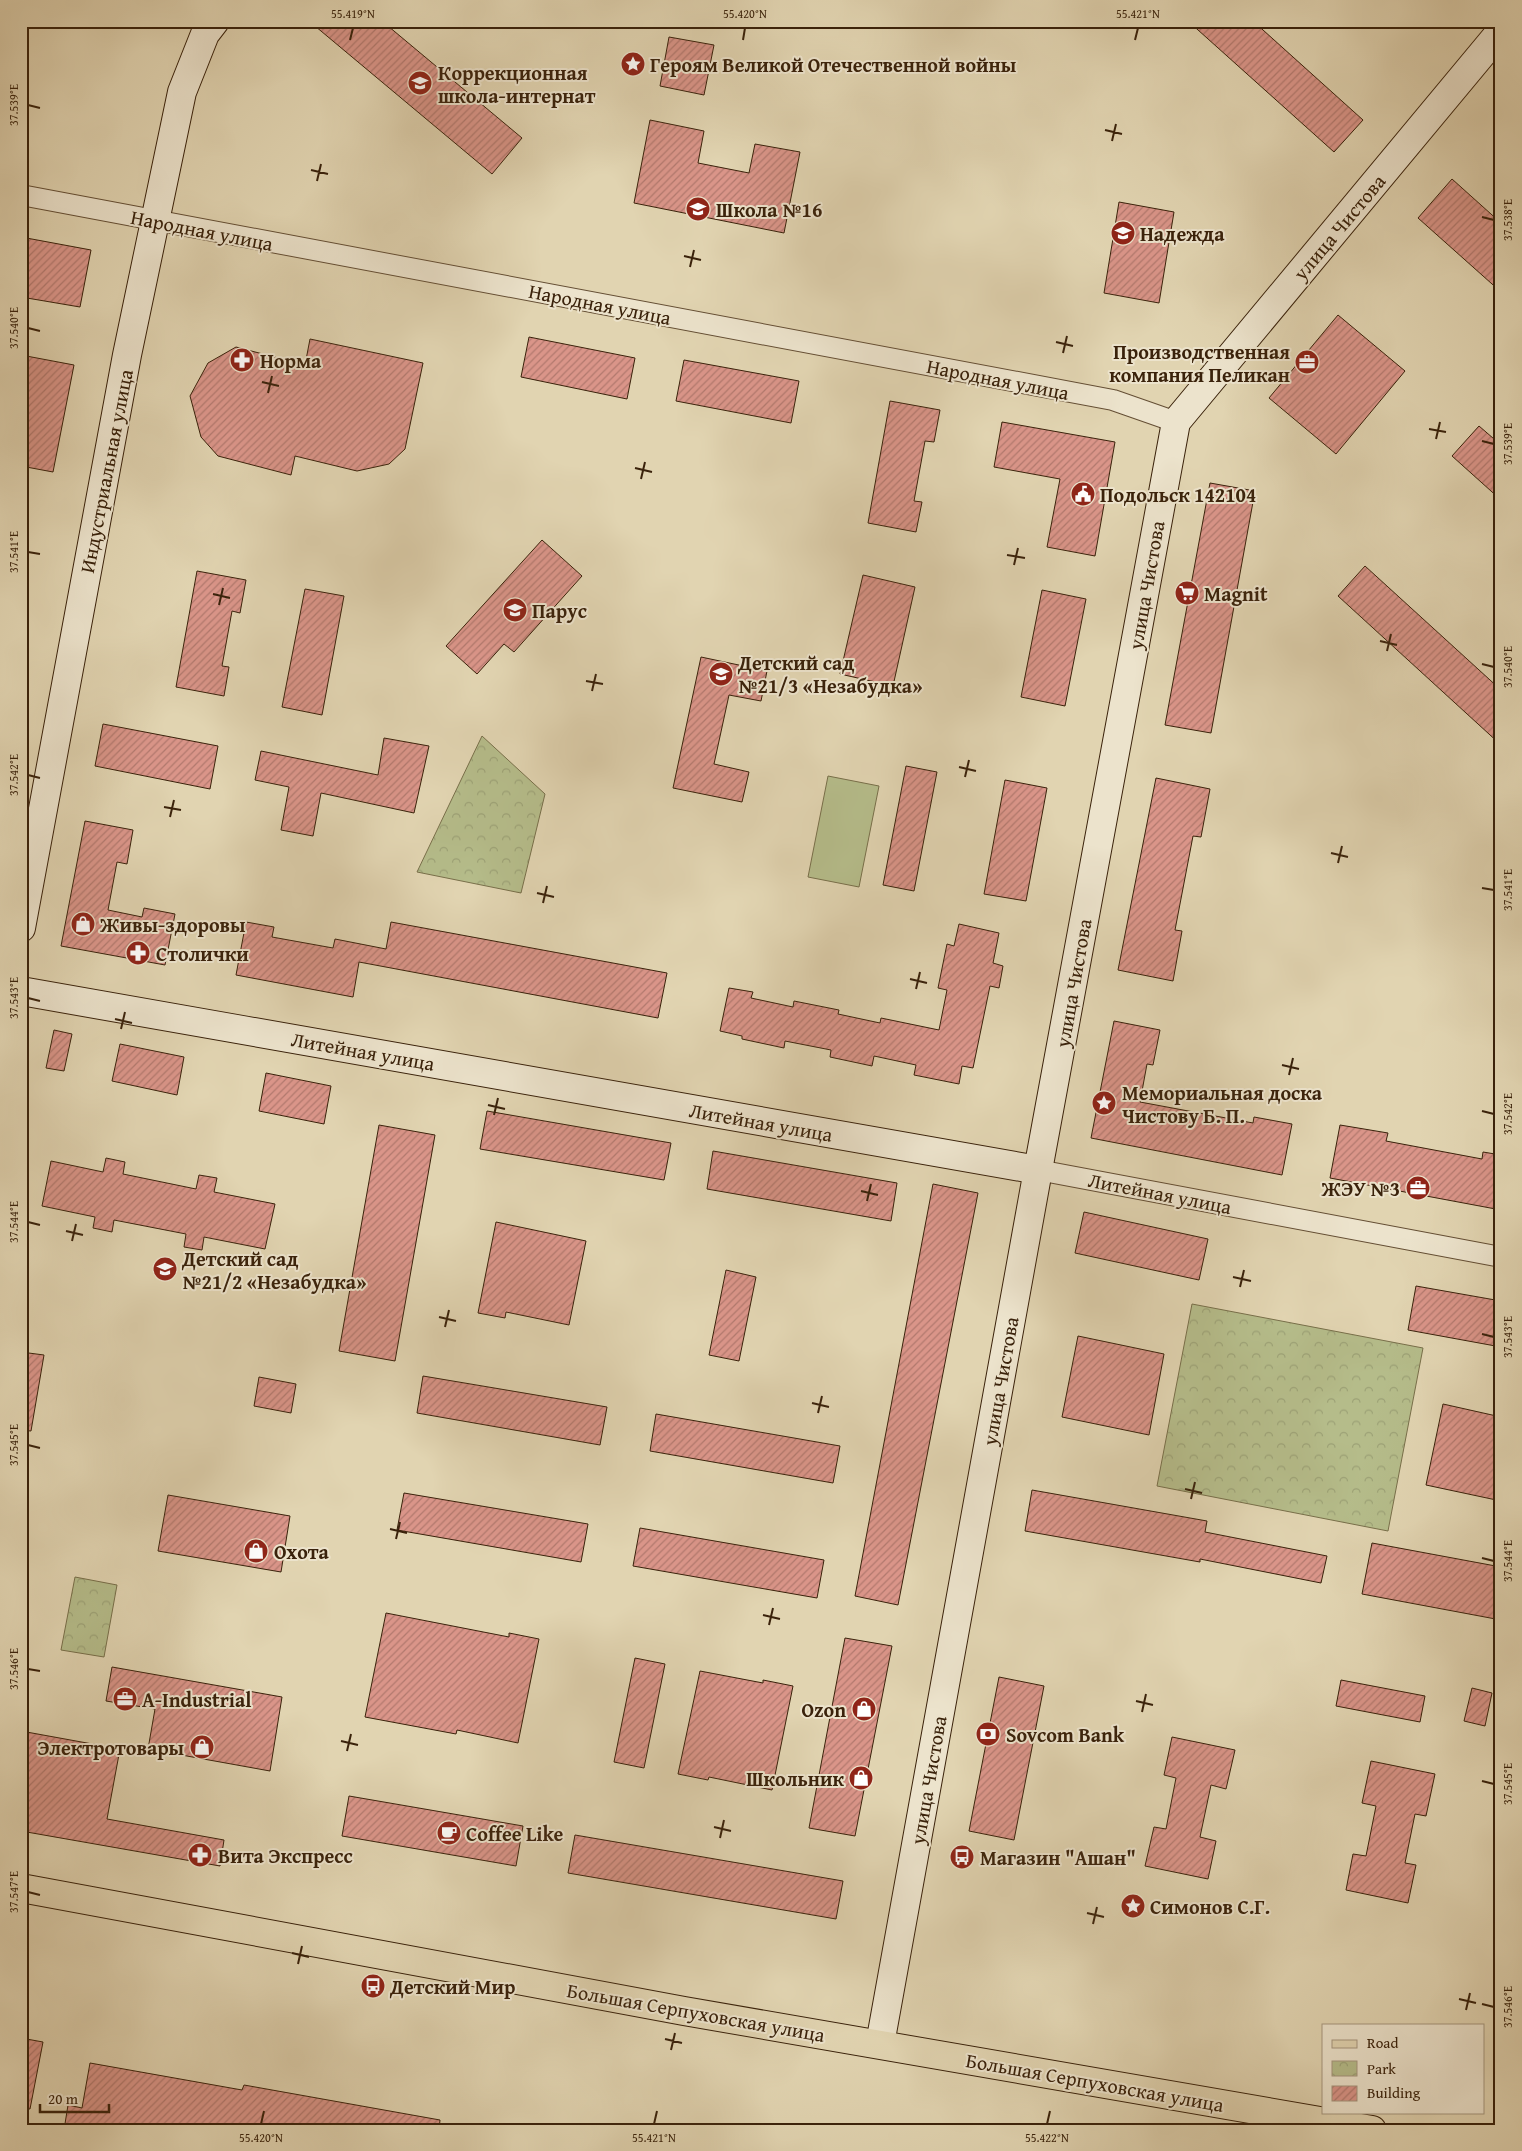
<svg xmlns="http://www.w3.org/2000/svg" width="1522" height="2151" font-family="'Gentium Book Plus',serif">
<style>
.grass{fill:#b5bc8a;stroke:#786f4a}
.park{fill:url(#park-crowns);stroke:#786f4a}
.building{fill:url(#building-hatch);stroke:#3a220b}
.lines{fill:none;stroke-linecap:round;stroke-linejoin:round}
.street-casing{stroke:#644e34;stroke-width:22}
.secondary-casing{stroke:#3a220b;stroke-width:30}
.primary-casing{stroke:#3a220b;stroke-width:30}
.street{stroke:#ece3cc;stroke-width:20}
.secondary{stroke:#ece3cc;stroke-width:28}
.primary{stroke:#e1d4b1;stroke-width:28}
.ticks{fill:none;stroke:#3a220b;stroke-width:2}
.labels{text-anchor:middle;dominant-baseline:central;stroke-width:4;stroke-linejoin:round;paint-order:stroke}
.poi-label{font-size:20px;font-weight:bold;fill:#3a220b;stroke:#ece3cc;text-anchor:start}
.street-label{font-size:20px;fill:#3a220b;stroke:#ece3cc}
.neatline{fill:none;stroke:#3a220b;stroke-width:2}
.ticks-label{font-size:12px;text-anchor:middle;fill:#3a220b}
</style>
<defs>
<pattern id="park-crowns" width="20" height="18" patternUnits="userSpaceOnUse" patternTransform="scale(1.25)"><rect width="20" height="18" fill="#b5bc8a"/><path d="M2 6a3 3 0 1 1 6 0M12 15a3 3 0 1 1 6 0" fill="none" stroke="#9ca176"/></pattern>
<pattern id="building-hatch" width="6" height="6" patternUnits="userSpaceOnUse" patternTransform="scale(1.25)"><rect width="6" height="6" fill="#da9589"/><path d="M-1 1l2-2M0 6l6-6M5 7l2-2" fill="none" stroke="#b2796e"/></pattern>
</defs>
<rect width="100%" height="100%" fill="#e1d4b1"/>
<filter id="stains"><feTurbulence type="fractalNoise" baseFrequency=".004" numOctaves="4"/><feColorMatrix values="0 0 0 0 .2 0 0 0 0 .09 0 0 0 0 .02 0 0 0 .5 -.17"/></filter>
<radialGradient id="worn" r=".72"><stop offset=".6" stop-color="#630" stop-opacity="0"/><stop offset="1" stop-color="#630" stop-opacity=".3"/></radialGradient>
<!-- grass -->
<path class="grass" d="M828,776l51,10 -20,101 -51,-10z"/>
<!-- park -->
<g class="park">
<path d="M482,736l63,58 -24,99 -104,-21z"/>
<path d="M1192,1304l231,44 -35,183 -231,-45z"/>
<path d="M75,1577l42,8 -13,72 -43,-7z"/>
</g>
<!-- building -->
<g class="building">
<path d="M309,21h73l140,117 -30,36z"/>
<path d="M1188,21h65l110,99 -29,32z"/>
<path d="M669,37l45,8 -10,50 -44,-9z"/>
<path d="M650,120l54,11 -6,32 51,10 6,-29 45,8 -16,81 -150,-30z"/>
<path d="M1452,179l49,44v69l-83,-74z"/>
<path d="M1119,202l55,10 -15,91 -55,-10z"/>
<path d="M21,237l70,13 -11,57 -59,-10z"/>
<path d="M1338,315l67,56 -69,83 -67,-56z"/>
<path d="M529,337l106,21 -8,41 -106,-22z"/>
<path d="M310,339l113,24 -18,86 -16,15 -32,7 -62,-15 -4,19 -73,-19 -17,-19 -11,-41 18,-33 28,-16 69,18z"/>
<path d="M21,355l53,10 -21,107 -32,-6z"/>
<path d="M684,360l115,21 -8,42 -115,-22z"/>
<path d="M890,401l50,9 -6,32 -9,-1 -11,60 8,1 -6,30 -48,-9z"/>
<path d="M1002,422l113,20 -20,114 -48,-9 13,-68 -66,-12z"/>
<path d="M1479,426l22,19v55l-49,-44z"/>
<path d="M1210,483l45,8 -44,242 -46,-8z"/>
<path d="M542,540l40,36 -68,76 -10,-8 -27,30 -31,-28z"/>
<path d="M1365,566l136,124v55l-163,-149z"/>
<path d="M197,571l49,9 -6,33 -8,-2 -10,55 7,1 -5,29 -48,-9z"/>
<path d="M863,575l52,12 -22,99 -53,-12z"/>
<path d="M305,589l39,7 -22,119 -40,-8z"/>
<path d="M1042,590l44,9 -21,107 -44,-9z"/>
<path d="M701,657l66,14 -6,30 -32,-6 -15,69 35,8 -7,30 -69,-14z"/>
<path d="M103,724l115,22 -8,43 -115,-23z"/>
<path d="M384,738l45,8 -15,67 -93,-20 -8,43 -32,-6 8,-43 -34,-7 6,-29 117,24z"/>
<path d="M906,766l31,6 -23,119 -31,-6z"/>
<path d="M1156,778l54,11 -9,48 -8,-1 -18,94 7,1 -9,50 -55,-11z"/>
<path d="M1005,780l42,8 -21,113 -42,-7z"/>
<path d="M85,821l48,9 -6,34 -10,-2 -9,48 34,7 2,-9 31,6 -10,51 -104,-19z"/>
<path d="M246,922l28,5 -2,10 61,11 2,-9 51,10 5,-27 276,51 -9,45 -299,-56 -6,35 -117,-22z"/>
<path d="M959,924l40,9 -6,30 10,3 -4,22 -9,-2 -17,82 -11,-2 -3,18 -45,-9 2,-10 -42,-9 -2,10 -42,-9 1,-7 -46,-9 -1,7 -42,-9v-3l-22,-5 9,-43 24,4 -2,6 42,9 1,-6 45,9 -1,4 42,9 1,-5 58,12 8,-40 -9,-2 9,-44 7,2z"/>
<path d="M1114,1021l46,9 -7,35 -6,-1 -7,38 113,21 1,-6 38,7 -10,51 -191,-37z"/>
<path d="M54,1030l18,4 -8,37 -18,-3z"/>
<path d="M120,1044l64,13 -7,38 -65,-14z"/>
<path d="M266,1073l65,13 -7,38 -65,-13z"/>
<path d="M487,1111l184,32 -7,37 -184,-31z"/>
<path d="M379,1125l56,10 -40,226 -56,-10z"/>
<path d="M1340,1125l48,8 -2,8 96,18 1,-7 18,3v55l-171,-32z"/>
<path d="M713,1151l184,32 -6,38 -184,-32z"/>
<path d="M106,1158l19,4 -2,12 73,15 3,-14 18,3 -3,14 61,12 -10,45 -61,-12 -2,13 -18,-3 2,-13 -72,-14 -2,12 -19,-4 2,-11 -53,-11 9,-45 52,11z"/>
<path d="M933,1184l45,9 -80,412 -43,-9z"/>
<path d="M1084,1212l124,27 -9,41 -124,-27z"/>
<path d="M496,1222l90,19 -17,84 -63,-13 -1,6 -27,-5z"/>
<path d="M726,1270l30,7 -17,84 -30,-6z"/>
<path d="M1416,1286l85,15v46l-93,-17z"/>
<path d="M1078,1336l86,18 -15,81 -87,-18z"/>
<path d="M21,1352l23,3 -13,76 -10,-1z"/>
<path d="M423,1376l184,31 -7,38 -183,-32z"/>
<path d="M259,1377l37,7 -5,29 -37,-7z"/>
<path d="M1443,1404l58,13v84l-75,-16z"/>
<path d="M656,1414l184,32 -7,37 -183,-32z"/>
<path d="M1032,1490l175,31 -2,11 122,24 -6,27 -121,-24v3l-175,-31z"/>
<path d="M404,1493l184,31 -7,38 -184,-32z"/>
<path d="M168,1495l122,21 -9,56 -123,-21z"/>
<path d="M640,1528l184,32 -7,38 -184,-32z"/>
<path d="M1372,1543l129,24v53l-139,-26z"/>
<path d="M386,1613l123,24v-4l30,6 -21,104 -61,-13 -1,4 -91,-17z"/>
<path d="M845,1638l47,8 -37,190 -46,-8z"/>
<path d="M635,1658l30,6 -21,104 -30,-6z"/>
<path d="M112,1667l170,30 -12,74 -122,-22 7,-40 -49,-8z"/>
<path d="M700,1671l63,12v-3l30,6 -21,104 -63,-13 -1,3 -30,-6z"/>
<path d="M999,1677l45,9 -30,154 -45,-9z"/>
<path d="M1341,1680l84,16 -5,26 -84,-16z"/>
<path d="M1472,1688l20,5 -7,33 -21,-5z"/>
<path d="M21,1731l99,18 -13,70 117,21 -4,26 -199,-35z"/>
<path d="M1172,1737l63,13 -9,39 -15,-4 -11,52 16,4 -8,38 -63,-13 9,-39 12,2 10,-51 -12,-3z"/>
<path d="M1371,1761l64,13 -9,42 -11,-2 -10,49 11,2 -8,38 -62,-13 7,-36 13,2 10,-50 -14,-3z"/>
<path d="M349,1796l174,30 -7,40 -174,-30z"/>
<path d="M575,1835l268,46 -7,38 -268,-46z"/>
<path d="M21,2038l22,4 -13,67 -9,-1z"/>
<path d="M90,2063l152,27 2,-5 196,35 -1,10h-375l4,-25 14,3z"/>
</g>
<g class="lines">
<defs>
<g id="street">
<path d="M21,195l1092,205 63,22"/>
<path d="M1038,1170l463,87"/>
</g>
<g id="secondary">
<path d="M21,928l106,-573 55,-263 23,-58 10,-13"/>
<path d="M21,991l1017,179"/>
<path d="M880,2044l158,-874 138,-748 325,-391"/>
</g>
<path id="primary" d="M21,1888l663,123 688,119"/>
</defs>
<!-- street casing -->
<use href="#street" class="street-casing"/>
<!-- secondary casing -->
<use href="#secondary" class="secondary-casing"/>
<!-- primary casing -->
<use href="#primary" class="primary-casing"/>
<!-- street -->
<use href="#street" class="street"/>
<!-- secondary -->
<use href="#secondary" class="secondary"/>
<!-- primary -->
<use href="#primary" class="primary"/>
</g>
<!-- ticks -->
<path class="ticks" d="M350,40l3,-12M743,40l2,-12M1135,40l3,-12M28,105l12,3M1105,130l17,4M1112,141l4,-17M311,170l17,4M317,181l4,-17M1482,217l12,3M684,256l17,4M690,267l4,-17M28,328l12,3M1056,342l17,4M1063,353l4,-17M262,382l17,4M268,393l4,-17M1429,429l17,3M1436,439l4,-17M1482,441l12,3M635,468l17,4M641,479l4,-17M28,552l12,2M1007,555l18,3M1014,565l4,-17M213,594l17,4M219,605l4,-17M1380,641l17,4M1387,651l4,-17M1482,664l12,3M586,681l17,3M592,691l4,-17M959,767l17,4M28,775l12,3M965,777l4,-17M164,807l17,3M170,817l4,-17M1331,853l17,4M1338,863l4,-17M1482,888l12,2M537,893l17,4M543,903l4,-17M910,979l17,4M916,989l4,-17M28,998l12,3M115,1019l17,4M121,1029l4,-17M1282,1065l17,4M1289,1075l4,-17M488,1105l17,4M1482,1111l12,3M494,1115l4,-17M861,1191l17,4M867,1201l4,-17M28,1222l12,3M66,1231l17,4M72,1241l4,-17M1233,1277l18,4M1240,1287l4,-17M439,1317l17,4M445,1327l4,-17M1482,1334l12,3M812,1403l17,4M818,1413l4,-17M28,1445l12,3M1185,1489l17,4M1191,1499l4,-17M390,1529l17,4M396,1539l4,-17M1482,1558l12,3M763,1615l17,4M769,1625l4,-17M28,1669l12,2M1136,1701l17,4M1142,1712l4,-18M341,1741l17,4M347,1751l4,-17M1482,1781l12,3M714,1827l17,4M720,1838l4,-18M28,1892l12,3M1087,1913l17,4M1093,1924l4,-17M292,1953l17,4M298,1964l4,-18M1459,1999l17,4M1482,2004l12,3M1466,2010l4,-17M665,2039l17,4M671,2050l4,-17M261,2124l3,-13M654,2124l3,-13M1047,2124l3,-13"/>
<!-- icons -->
<defs>
<symbol id="sight-disc" viewBox="-11 -11 22 22"><circle r="9.5" fill="#8f2418" stroke="#ece3cc"/><path d="M0-6L1.8-2.2L6-1.7L2.9 1.2L3.7 5.4L0 3.3L-3.7 5.4L-2.9 1.2L-6-1.7L-1.8-2.2Z" fill="#fff"/></symbol>
<symbol id="school-disc" viewBox="-11 -11 22 22"><circle r="9.5" fill="#8f2418" stroke="#ece3cc"/><path d="M0-5L7-2L0 1L-7-2ZM-4 1L0 2.5L4 1V4Q0 6-4 4Z" fill="#fff"/></symbol>
<symbol id="pharmacy-disc" viewBox="-11 -11 22 22"><circle r="9.5" fill="#8f2418" stroke="#ece3cc"/><path d="M-2-6h4v4h4v4h-4v4h-4v-4h-4v-4h4Z" fill="#fff"/></symbol>
<symbol id="office-disc" viewBox="-11 -11 22 22"><circle r="9.5" fill="#8f2418" stroke="#ece3cc"/><path d="M-6-3h4V-5.5h4V-3h4V5H-6ZM-1-4.5V-3h2v-1.5ZM-6 0V1H6V0Z" fill="#fff"/></symbol>
<symbol id="civic-disc" viewBox="-11 -11 22 22"><circle r="9.5" fill="#8f2418" stroke="#ece3cc"/><path d="M-.6-6.5H3V-4.5H.6V-3L4-1V1h2V6H-6V1h2V-1L-.6-3ZM-1.2 2.5V6h2.4V2.5Z" fill="#fff"/></symbol>
<symbol id="supermarket-disc" viewBox="-11 -11 22 22"><circle r="9.5" fill="#8f2418" stroke="#ece3cc"/><path d="M-6-5.5h2.5l.6 2H6L4.5 2H-2.5L-4.4-4H-6ZM-1.5 3.2a1.3 1.3 0 1 0 .1 0ZM3 3.2a1.3 1.3 0 1 0 .1 0Z" fill="#fff"/></symbol>
<symbol id="university-disc" viewBox="-11 -11 22 22"><circle r="9.5" fill="#8f2418" stroke="#ece3cc"/><path d="M0-5L7-2L0 1L-7-2ZM-4 1L0 2.5L4 1V4Q0 6-4 4Z" fill="#fff"/></symbol>
<symbol id="shop-disc" viewBox="-11 -11 22 22"><circle r="9.5" fill="#8f2418" stroke="#ece3cc"/><path d="M-5-2.5h2.3a2.7 3.5 0 0 1 5.4 0H5L5.5 6h-11ZM-1.5-2.5h3a1.5 2.3 0 0 0-3 0Z" fill="#fff"/></symbol>
<symbol id="bank-disc" viewBox="-11 -11 22 22"><circle r="9.5" fill="#8f2418" stroke="#ece3cc"/><path d="M-6-4H6V4H-6ZM0-2.3a2.3 2.3 0 1 0 0 4.6a2.3 2.3 0 1 0 0-4.6Z" fill="#fff"/></symbol>
<symbol id="cafe-disc" viewBox="-11 -11 22 22"><circle r="9.5" fill="#8f2418" stroke="#ece3cc"/><path d="M-5.5-4.5H6V0H3Q3 3.5 0 3.5H-2.5Q-5.5 3.5-5.5 0ZM3-3.2v2h1.7v-2ZM-6 4.5H4V6H-6Z" fill="#fff"/></symbol>
<symbol id="bus-disc" viewBox="-11 -11 22 22"><circle r="9.5" fill="#8f2418" stroke="#ece3cc"/><path d="M-5-6H5V4H4V6H2V4H-2V6H-4V4H-5ZM-3.5-4V0h7V-4ZM-3.5 1.2v1.5H-2V1.2ZM2 1.2v1.5H3.5V1.2Z" fill="#fff"/></symbol>
</defs>
<g fill-rule="evenodd">
<use href="#sight-disc" x="619" y="50" width="28" height="28"/>
<use href="#school-disc" x="406" y="69" width="28" height="28"/>
<use href="#school-disc" x="684" y="195" width="28" height="28"/>
<use href="#school-disc" x="1109" y="219" width="28" height="28"/>
<use href="#pharmacy-disc" x="228" y="346" width="28" height="28"/>
<use href="#office-disc" x="1293" y="348" width="28" height="28"/>
<use href="#civic-disc" x="1069" y="480" width="28" height="28"/>
<use href="#supermarket-disc" x="1173" y="579" width="28" height="28"/>
<use href="#university-disc" x="501" y="596" width="28" height="28"/>
<use href="#school-disc" x="707" y="660" width="28" height="28"/>
<use href="#shop-disc" x="69" y="910" width="28" height="28"/>
<use href="#pharmacy-disc" x="124" y="939" width="28" height="28"/>
<use href="#sight-disc" x="1090" y="1089" width="28" height="28"/>
<use href="#office-disc" x="1404" y="1174" width="28" height="28"/>
<use href="#school-disc" x="151" y="1255" width="28" height="28"/>
<use href="#shop-disc" x="242" y="1537" width="28" height="28"/>
<use href="#office-disc" x="111" y="1685" width="28" height="28"/>
<use href="#shop-disc" x="850" y="1695" width="28" height="28"/>
<use href="#bank-disc" x="974" y="1720" width="28" height="28"/>
<use href="#shop-disc" x="188" y="1733" width="28" height="28"/>
<use href="#shop-disc" x="847" y="1764" width="28" height="28"/>
<use href="#cafe-disc" x="435" y="1819" width="28" height="28"/>
<use href="#pharmacy-disc" x="186" y="1841" width="28" height="28"/>
<use href="#bus-disc" x="948" y="1843" width="28" height="28"/>
<use href="#sight-disc" x="1119" y="1892" width="28" height="28"/>
<use href="#bus-disc" x="359" y="1972" width="28" height="28"/>
</g>
<g class="labels">
<!-- poi labels -->
<g class="poi-label">
<text x="650" y="64">Героям Великой Отечественной войны</text>
<text x="438" y="72">Коррекционная<tspan x="438" dy="23">школа-интернат</tspan></text>
<text x="716" y="209">Школа №16</text>
<text x="1140" y="233">Надежда</text>
<text x="1290" y="351" text-anchor="end">Производственная<tspan x="1290" dy="23">компания Пеликан</tspan></text>
<text x="260" y="360">Норма</text>
<text x="1100" y="494">Подольск 142104</text>
<text x="1204" y="593">Magnit</text>
<text x="532" y="610">Парус</text>
<text x="738" y="662">Детский сад<tspan x="738" dy="23">№21/3 «Незабудка»</tspan></text>
<text x="100" y="924">Живы-здоровы</text>
<text x="156" y="953">Столички</text>
<text x="1122" y="1092">Мемориальная доска<tspan x="1122" dy="23">Чистову Б. П.</tspan></text>
<text x="1400" y="1188" text-anchor="end">ЖЭУ №3</text>
<text x="182" y="1258">Детский сад<tspan x="182" dy="23">№21/2 «Незабудка»</tspan></text>
<text x="274" y="1551">Охота</text>
<text x="142" y="1699">A-Industrial</text>
<text x="846" y="1709" text-anchor="end">Ozon</text>
<text x="1006" y="1734">Sovcom Bank</text>
<text x="184" y="1747" text-anchor="end">Электротовары</text>
<text x="844" y="1778" text-anchor="end">Школьник</text>
<text x="466" y="1833">Coffee Like</text>
<text x="218" y="1855">Вита Экспресс</text>
<text x="980" y="1857">Магазин "Ашан"</text>
<text x="1150" y="1906">Симонов С.Г.</text>
<text x="390" y="1986">Детский Мир</text>
</g>
<!-- street labels -->
<g class="street-label">
<text transform="translate(1339 227) rotate(-50)">улица Чистова</text>
<text transform="translate(202 230) rotate(11)">Народная улица</text>
<text transform="translate(600 304) rotate(11)">Народная улица</text>
<text transform="translate(998 379) rotate(11)">Народная улица</text>
<text transform="translate(106 471) rotate(-79)">Индустриальная улица</text>
<text transform="translate(1146 585) rotate(-80)">улица Чистова</text>
<text transform="translate(1073 983) rotate(-80)">улица Чистова</text>
<text transform="translate(363 1051) rotate(10)">Литейная улица</text>
<text transform="translate(761 1122) rotate(10)">Литейная улица</text>
<text transform="translate(1160 1193) rotate(11)">Литейная улица</text>
<text transform="translate(1000 1381) rotate(-80)">улица Чистова</text>
<text transform="translate(928 1780) rotate(-80)">улица Чистова</text>
<text transform="translate(696 2012) rotate(10)">Большая Серпуховская улица</text>
<text transform="translate(1095 2082) rotate(10)">Большая Серпуховская улица</text>
</g>
</g>
<!-- margin -->
<rect width="1522" height="2151" fill="none" stroke="#e1d4b1" stroke-width="55"/>
<!-- legend -->
<rect x="1322" y="2024" width="162" height="90" fill="#ece3cc" stroke="#a5967f"/>
<rect x="1332" y="2040" width="25" height="8" fill="#e1d4b1" stroke="#a5967f"/>
<text x="1367" y="2048" font-size="15" fill="#3a220b">Road</text>
<rect x="1332" y="2061" width="25" height="15" fill="url(#park-crowns)" stroke="#a5967f"/>
<text x="1367" y="2074" font-size="15" fill="#3a220b">Park</text>
<rect x="1332" y="2086" width="25" height="15" fill="url(#building-hatch)" stroke="#a5967f"/>
<text x="1367" y="2098" font-size="15" fill="#3a220b">Building</text>
<!-- scale -->
<path d="M40 2104v8h69v-8" fill="none" stroke="#3a220b" stroke-width="2.5"/>
<text x="48" y="2104" font-size="15" fill="#3a220b" stroke="#ece3cc" stroke-width="4" paint-order="stroke">20 m</text>
<rect x="28" y="28" width="1466" height="2096" class="neatline"/>
<g class="ticks-label">
<text x="353" y="18">55.419°N</text>
<text x="745" y="18">55.420°N</text>
<text x="1138" y="18">55.421°N</text>
<text transform="translate(14 105) rotate(-90)" y="4">37.539°E</text>
<text transform="translate(1508 220) rotate(-90)" y="4">37.538°E</text>
<text transform="translate(14 328) rotate(-90)" y="4">37.540°E</text>
<text transform="translate(1508 444) rotate(-90)" y="4">37.539°E</text>
<text transform="translate(14 552) rotate(-90)" y="4">37.541°E</text>
<text transform="translate(1508 667) rotate(-90)" y="4">37.540°E</text>
<text transform="translate(14 775) rotate(-90)" y="4">37.542°E</text>
<text transform="translate(1508 890) rotate(-90)" y="4">37.541°E</text>
<text transform="translate(14 998) rotate(-90)" y="4">37.543°E</text>
<text transform="translate(1508 1114) rotate(-90)" y="4">37.542°E</text>
<text transform="translate(14 1222) rotate(-90)" y="4">37.544°E</text>
<text transform="translate(1508 1337) rotate(-90)" y="4">37.543°E</text>
<text transform="translate(14 1445) rotate(-90)" y="4">37.545°E</text>
<text transform="translate(1508 1561) rotate(-90)" y="4">37.544°E</text>
<text transform="translate(14 1669) rotate(-90)" y="4">37.546°E</text>
<text transform="translate(1508 1784) rotate(-90)" y="4">37.545°E</text>
<text transform="translate(14 1892) rotate(-90)" y="4">37.547°E</text>
<text transform="translate(1508 2007) rotate(-90)" y="4">37.546°E</text>
<text x="261" y="2142">55.420°N</text>
<text x="654" y="2142">55.421°N</text>
<text x="1047" y="2142">55.422°N</text>
</g>
<rect width="100%" height="100%" filter="url(#stains)"/>
<rect width="100%" height="100%" fill="url(#worn)"/>
</svg>
